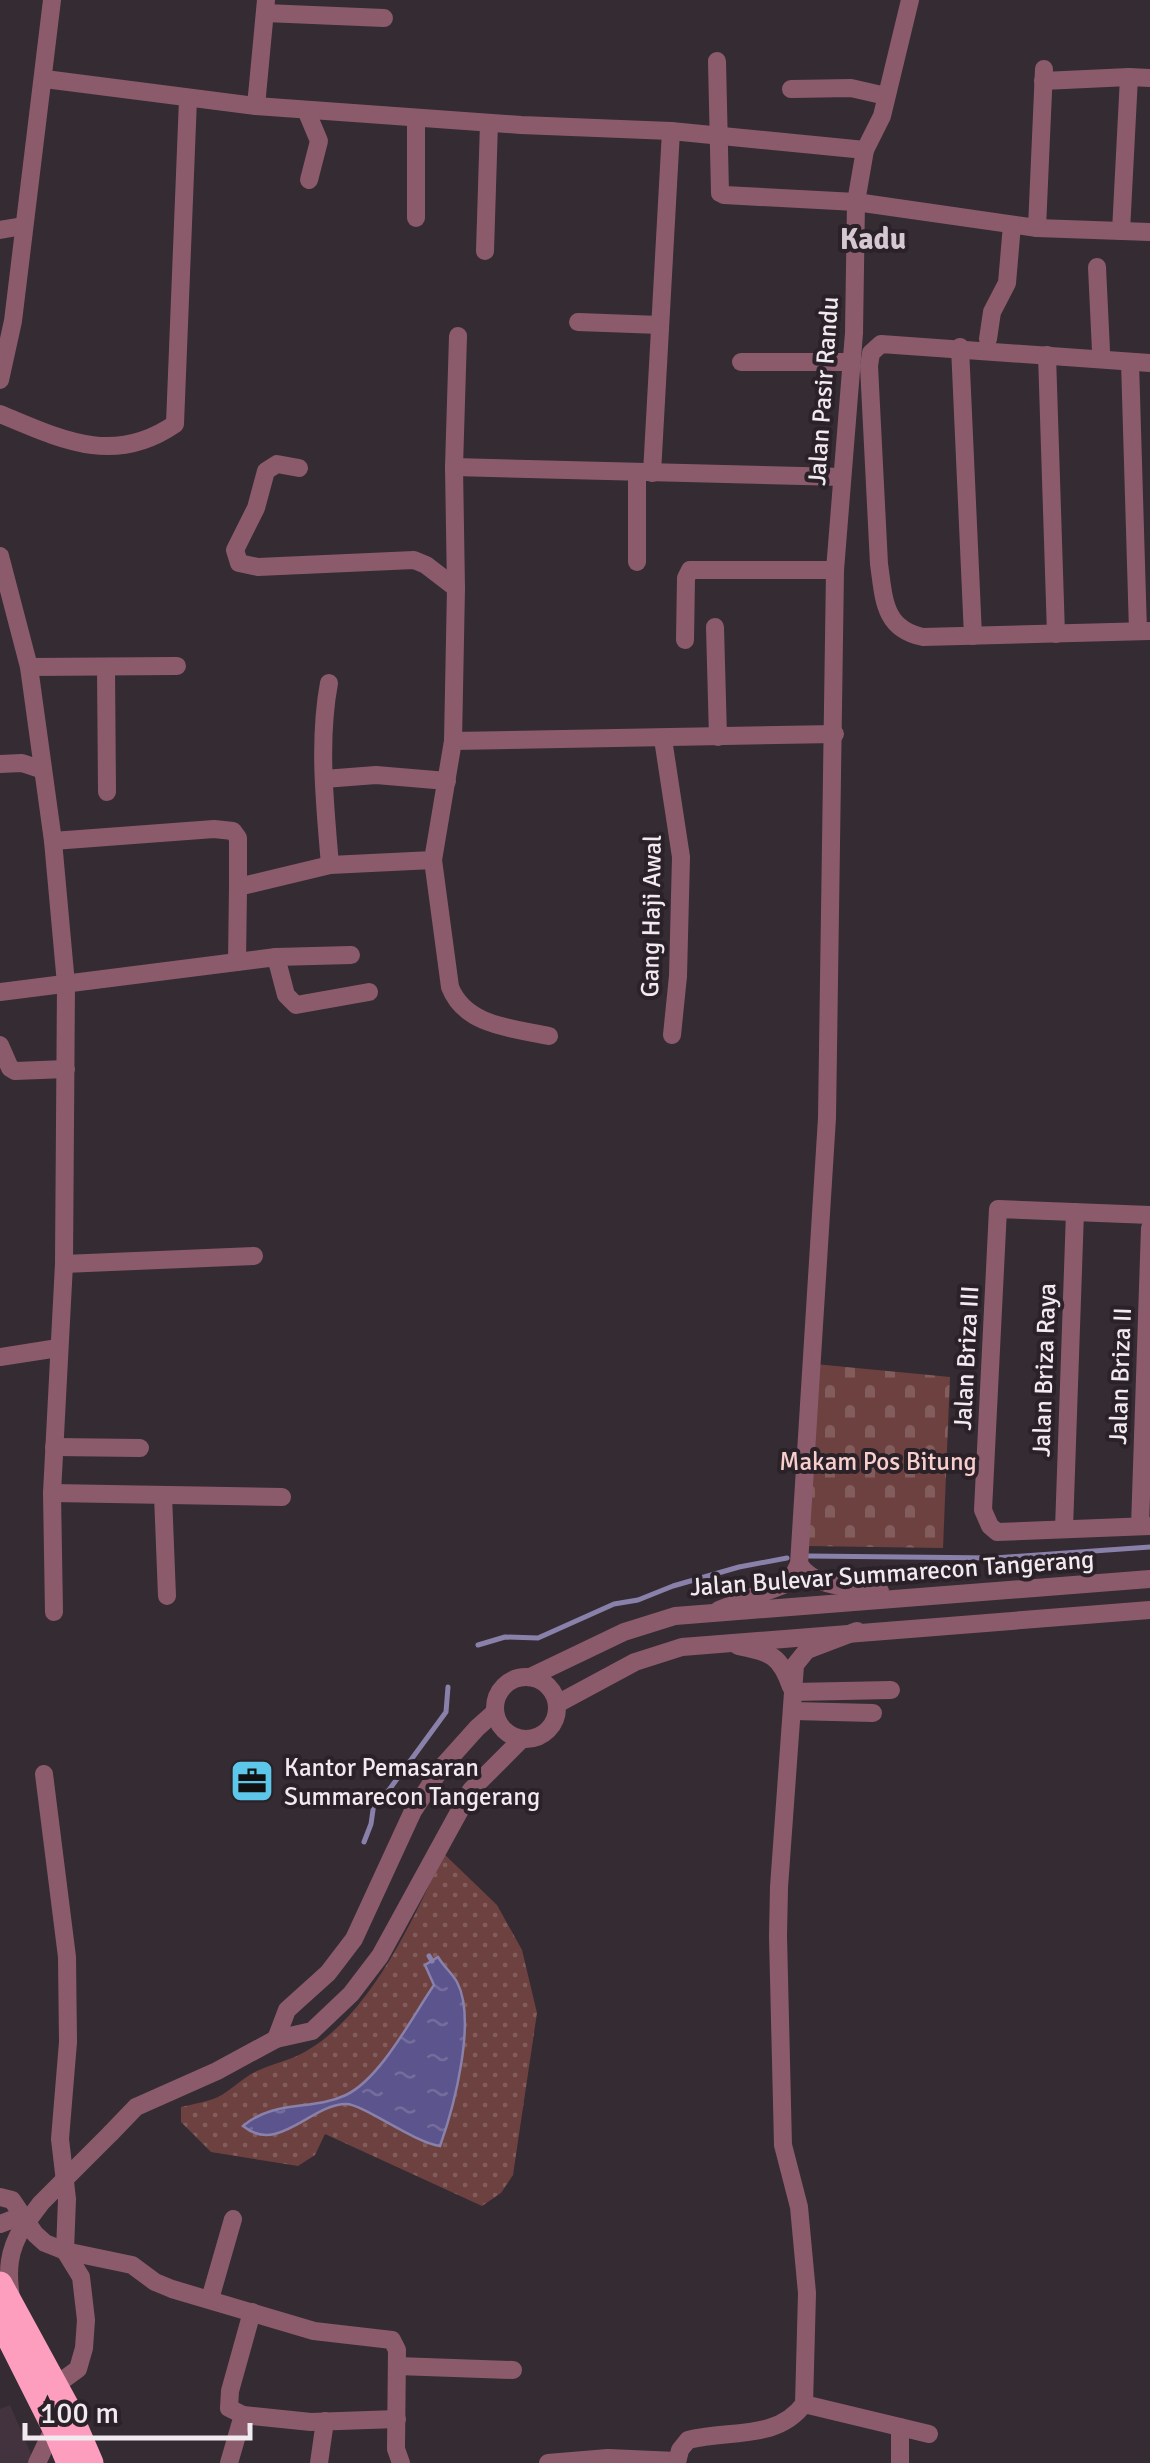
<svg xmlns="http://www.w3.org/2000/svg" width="1150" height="2463" font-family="Signika,sans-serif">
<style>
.built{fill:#43333f}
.grass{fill:url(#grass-dots)}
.cemetery{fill:url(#cemetery-stones)}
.water{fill:url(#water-ripples);stroke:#8981aa;stroke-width:2.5}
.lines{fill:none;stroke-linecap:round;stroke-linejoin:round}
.stream{stroke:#8981aa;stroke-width:5}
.minor{stroke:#8b5b6b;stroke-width:18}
.highway{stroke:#fd9ebe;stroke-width:25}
.minor-bridge{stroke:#8b5b6b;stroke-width:18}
.labels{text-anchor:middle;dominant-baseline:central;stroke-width:8;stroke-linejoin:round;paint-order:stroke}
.street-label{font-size:25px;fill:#f1eaef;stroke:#2b2129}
.park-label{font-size:25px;fill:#f9cfcd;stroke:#2b2129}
.poi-label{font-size:25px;fill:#f1eaef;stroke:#2b2129;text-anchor:start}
.quarter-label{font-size:30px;font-weight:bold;fill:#d6c8d2;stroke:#2b2129}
</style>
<defs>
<pattern id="grass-dots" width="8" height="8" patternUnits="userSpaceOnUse" patternTransform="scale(2.5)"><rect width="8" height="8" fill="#6d4140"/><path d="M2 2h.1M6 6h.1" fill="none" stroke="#825d5c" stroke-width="1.8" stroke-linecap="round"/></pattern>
<pattern id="cemetery-stones" width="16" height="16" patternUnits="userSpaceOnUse" patternTransform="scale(2.5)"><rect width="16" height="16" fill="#6d4140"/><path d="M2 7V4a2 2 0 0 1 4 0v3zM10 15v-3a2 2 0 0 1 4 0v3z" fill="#825d5c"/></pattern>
<pattern id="water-ripples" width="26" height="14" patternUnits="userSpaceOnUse" patternTransform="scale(2.5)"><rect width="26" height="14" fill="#5c548c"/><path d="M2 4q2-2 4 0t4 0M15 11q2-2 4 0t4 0" fill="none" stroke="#746d9c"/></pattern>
</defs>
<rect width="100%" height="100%" fill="#352b33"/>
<!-- built -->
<path class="built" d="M10,2405l25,58h-35v-54z"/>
<!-- grass -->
<path class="grass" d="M444,1854l53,51 25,45 15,63 -24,162 -12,18 -19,13 -157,-72 -10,21 -17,11 -87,-14 -30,-30v-15c12,-3 26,-5 37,-10 14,-7 25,-20 39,-26 17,-8 35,-11 51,-21 64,-38 105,-131 136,-196z"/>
<!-- cemetery -->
<path class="cemetery" d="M815,1364l135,13 -7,171 -136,-2z"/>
<!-- water -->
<path class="water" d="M438,1957c6,10 14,16 19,25 20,38 -3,125 -17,164 -27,-4 -77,-42 -94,-42 -35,0 -68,51 -103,22 32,-27 69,-15 103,-31 35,-17 66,-78 88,-110l-9,-20z"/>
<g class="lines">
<!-- stream -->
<g class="stream">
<path d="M808,1556l187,2 155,-11"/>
<path d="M478,1645l27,-8 33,1 76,-34 24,-4 35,-14 66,-19 48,-9"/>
<path d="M364,1842l7,-18 3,-21 12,-9 60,-82 2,-25"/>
<path d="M429,1956l3,5"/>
</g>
<!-- minor -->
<g class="minor">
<path d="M265,13l119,5"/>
<path d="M717,61l3,132 4,2 132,7 181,26 113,4"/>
<path d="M1129,77l21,1"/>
<path d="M45,79l211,27 265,19 150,6 194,19"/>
<path d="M1043,81l86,-4 -8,154"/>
<path d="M791,89l60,-1 35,8"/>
<path d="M256,106l10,-106"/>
<path d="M306,110l13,31 -10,39"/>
<path d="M416,218v-100"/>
<path d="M1037,228l7,-159"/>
<path d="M0,230l23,-4"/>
<path d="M485,251l4,-128"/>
<path d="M1097,267l4,84"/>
<path d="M578,322l82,3"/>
<path d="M458,336l-4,131 388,10"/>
<path d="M988,339l4,-27 15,-29 5,-58"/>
<path d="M960,347l13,289"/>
<path d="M1047,355l9,279"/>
<path d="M741,362h110"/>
<path d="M1130,362l8,269"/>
<path d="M1150,363l-269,-19 -10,9 -2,13 10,198c5,34 4,65 44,73l227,-6"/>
<path d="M0,380l13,-59 39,-321"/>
<path d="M0,414c62,26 114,52 175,10l13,-325"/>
<path d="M454,467l2,121"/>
<path d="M637,473v89"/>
<path d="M652,473l19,-342"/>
<path d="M0,556l29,111 24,174 13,143 -2,280 -12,229 2,119"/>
<path d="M715,627l3,110"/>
<path d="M685,640l1,-62 4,-8h145"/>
<path d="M29,667l148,-1"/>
<path d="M106,668l1,124"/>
<path d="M329,683c-11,59 -4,122 1,182"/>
<path d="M663,739l18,118 -3,119 -6,59"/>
<path d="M453,741l382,-7"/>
<path d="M0,764l22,-1 21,7"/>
<path d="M324,779l52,-4 71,6"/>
<path d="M53,841l161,-12 19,2 5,7v49"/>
<path d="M433,860l17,127c15,39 62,41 99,49"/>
<path d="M276,957l75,-2"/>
<path d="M237,962l39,-5 10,38 10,10 73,-13"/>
<path d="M0,992l237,-30 1,-75 92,-22 103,-5 20,-119 3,-153 -30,-23 -12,-5 -156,7 -19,-4 -4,-13 21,-42 10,-37 11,-7 22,4"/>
<path d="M0,1045l10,23 5,3 51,-2"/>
<path d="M1150,1215l-152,-6 -15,301 7,16 7,6 153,-6"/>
<path d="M64,1264l190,-8"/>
<path d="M0,1357l58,-9"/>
<path d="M54,1447l86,1"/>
<path d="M52,1493l230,4"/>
<path d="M163,1495l4,101"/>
<path d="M1140,1526l10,-298"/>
<path d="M1064,1529l11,-317"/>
<path d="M799,1564c16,25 54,23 81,27"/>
<path d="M719,1610l64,-25 9,-7 7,-14 28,-446 8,-548 19,-237 2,-131 9,-52 17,-34 28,-116"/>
<path d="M738,1646c32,7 42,8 53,41"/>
<path d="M530,1677l94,-45 51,-16 475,-37"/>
<circle cx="526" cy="1708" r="31"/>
<path d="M793,1692l98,-2"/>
<path d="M557,1704l78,-42 47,-15 468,-37"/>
<path d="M793,1711l80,2"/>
<path d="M44,1774l23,183 1,85 -8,97 7,60 -2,52 16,26 5,43 -2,28 -6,21 -22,16"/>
<path d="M276,2039l11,-29 41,-37 26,-34 59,-128 29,-44 35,-39 18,-16"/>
<path d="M111,2133l25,-26 81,-36 59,-32 36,-8 39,-37 29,-38 91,-166 51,-51"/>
<path d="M0,2197l12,3 23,34 10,9 20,8 67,14 23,17 17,7 142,42 78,9 5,10 -1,99 5,14"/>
<path d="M0,2224l16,-6"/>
<path d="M11,2298c-4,-27 -3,-47 12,-71"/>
<path d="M210,2299l23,-80"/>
<path d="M397,2366l116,4"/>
<path d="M804,2404l125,30"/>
<path d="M243,2415l68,7 86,-3"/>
<path d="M37,2463l17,-36"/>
<path d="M229,2463l14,-48 -14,-7 1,-17 22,-79"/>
<path d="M319,2463l6,-42"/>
<path d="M548,2463l60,-5 69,3"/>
<path d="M677,2463l3,-13 8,-10c40,-11 89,1 116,-36l3,-111 -8,-86 -16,-62 -5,-209 1,-49 16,-222 12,-15 50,-19"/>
<path d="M900,2463v-36"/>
</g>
<!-- highway -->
<g class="highway">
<path d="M0,2284l66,121 25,58"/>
<path d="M0,2320l54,107 15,36"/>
</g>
<!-- minor-bridge -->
<path class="minor-bridge" d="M23,2227l18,-24 70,-70"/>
</g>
<!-- icons -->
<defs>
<symbol id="office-square" viewBox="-11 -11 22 22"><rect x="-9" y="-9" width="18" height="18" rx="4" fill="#5cc7e8" stroke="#2b2129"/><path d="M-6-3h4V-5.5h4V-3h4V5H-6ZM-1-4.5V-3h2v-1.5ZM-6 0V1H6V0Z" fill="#111"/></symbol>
</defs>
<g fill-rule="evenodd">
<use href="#office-square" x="227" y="1756" width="50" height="50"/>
</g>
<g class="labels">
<!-- street labels -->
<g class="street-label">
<text transform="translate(823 391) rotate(-86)">Jalan Pasir Randu</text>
<text transform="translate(651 916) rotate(-89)">Gang Haji Awal</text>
<text transform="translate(966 1358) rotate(-87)">Jalan Briza III</text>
<text transform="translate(1044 1370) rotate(-88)">Jalan Briza Raya</text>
<text transform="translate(1120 1376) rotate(-88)">Jalan Briza II</text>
<text transform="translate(892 1573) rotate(-4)">Jalan Bulevar Summarecon Tangerang</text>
</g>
<!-- park labels -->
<g class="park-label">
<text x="878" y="1461">Makam Pos Bitung</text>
</g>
<!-- poi labels -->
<g class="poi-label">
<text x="284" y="1767">Kantor Pemasaran<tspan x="284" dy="29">Summarecon Tangerang</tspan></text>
</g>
<!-- quarter labels -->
<g class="quarter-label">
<text x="873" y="239">Kadu</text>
</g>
</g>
<!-- scale -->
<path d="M25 2423v15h225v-15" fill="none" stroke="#f1eaef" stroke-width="5"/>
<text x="40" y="2423" font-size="30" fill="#f1eaef" stroke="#2b2129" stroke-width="8" paint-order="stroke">100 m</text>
</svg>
